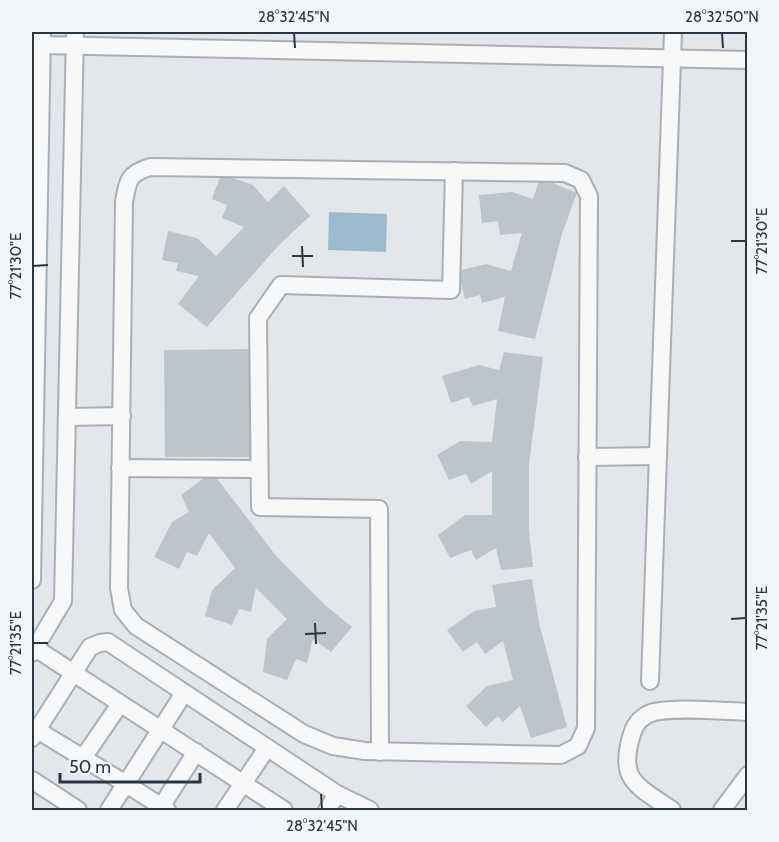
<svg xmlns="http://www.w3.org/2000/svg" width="779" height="842" font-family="Cabin,sans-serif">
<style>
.water{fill:#9cbacd}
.building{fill:#bcc4cc}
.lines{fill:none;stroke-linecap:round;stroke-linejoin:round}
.minor-casing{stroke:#a7afb7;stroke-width:20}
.minor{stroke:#f6f8fa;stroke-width:16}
.ticks{fill:none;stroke:#293745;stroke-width:2}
.neatline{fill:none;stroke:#293745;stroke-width:2}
.ticks-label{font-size:15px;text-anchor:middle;fill:#293745}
</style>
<rect width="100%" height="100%" fill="#e3e7ec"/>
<!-- water -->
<path class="water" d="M329,212l58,2 -1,38 -58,-2z"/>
<!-- building -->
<g class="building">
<path d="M221,174l32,11 15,17 16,-16 26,30 -32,30 -71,81 -29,-23 21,-28 -23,-5 2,-8 -16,-3 6,-29 29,7 19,18 28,-29 -22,-9 5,-13 -15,-6z"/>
<path d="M540,178l37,15 -15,41 -27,105 -37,-8 7,-34 -23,6 -2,-8 -15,4 -7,-28 28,-7 25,7 11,-38 -22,2 -2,-14 -16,2 -3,-28 33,-3 21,7z"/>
<path d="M252,349l1,108h-88l-1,-107z"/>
<path d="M504,352l39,5 -14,107v67l4,36 -32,3 -5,-22 -20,12 -5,-10 -21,8 -12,-23 27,-20h27v-44l-21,13 -5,-10 -17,6 -12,-25 23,-14 32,1 5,-43 -24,7 -4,-9 -18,6 -9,-27 37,-11 20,5z"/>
<path d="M212,472l65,85 47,47 28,23 -21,25 -18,-13 -6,24 -11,-4 -9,21 -24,-8 4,-33 20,-20 -31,-31 -5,24 -12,-3 -7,16 -27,-9 7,-26 23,-22 -26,-35 -12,23 -10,-4 -8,17 -25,-12 18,-35 17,-10 -8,-17z"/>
<path d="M532,579l7,44 28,104 -36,11 -11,-32 -17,16 -5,-6 -12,11 -20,-21 21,-20 26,-6 -10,-39 -18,13 -8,-12 -14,10 -16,-22 27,-19 22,-4 -4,-22z"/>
</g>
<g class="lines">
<defs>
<g id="minor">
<path d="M42,45l706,15"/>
<path d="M150,167l415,6 16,7 8,16 -3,532 -8,18 -17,9 -196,-4 -32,-5 -29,-12 -168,-108 -13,-16 -4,-22 5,-386c4,-22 4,-28 26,-35z"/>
<path d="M68,417l54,-1"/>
<path d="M587,457l71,-1"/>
<path d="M120,468l138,1"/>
<path d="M32,580l10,-548"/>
<path d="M32,646l252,164"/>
<path d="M32,653l31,-52 12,-569"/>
<path d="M650,681l23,-649"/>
<path d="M37,730l89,54 41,26"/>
<path d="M32,738l58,-91 10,-4 8,-1 229,152 33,16"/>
<path d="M380,752l-1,-243 -119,-2 -2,-189 23,-33 170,5 3,-119"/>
<path d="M83,758l37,-54"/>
<path d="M32,780l46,30"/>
<path d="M161,807l35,-55"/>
<path d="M109,810l75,-117"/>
<path d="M225,810l42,-62"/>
<path d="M327,810l10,-16"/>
<path d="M672,810c-34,-24 -55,-29 -40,-76 3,-11 11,-19 22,-22 24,-5 67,-1 94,0"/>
<path d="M722,810l26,-35"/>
</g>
</defs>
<!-- minor casing -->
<use href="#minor" class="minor-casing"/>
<!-- minor -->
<use href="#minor" class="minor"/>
</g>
<!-- ticks -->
<path class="ticks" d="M294,33l1,15M722,33l1,15M731,241h15M302,246l1,21M292,256h21M33,266l15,-1M731,619l15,-1M315,623l1,21M305,634l21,-1M33,643h15M321,794l1,15"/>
<!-- border -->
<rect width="779" height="842" fill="none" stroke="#f3f6f9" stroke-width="66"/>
<!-- scale -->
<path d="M60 773v9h140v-9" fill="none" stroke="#293745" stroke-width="3"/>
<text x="69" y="773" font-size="18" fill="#293745" stroke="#f3f6f9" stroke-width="4.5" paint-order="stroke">50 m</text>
<rect x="33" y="33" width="713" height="776" class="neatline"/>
<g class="ticks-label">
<text x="294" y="22">28°32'45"N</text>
<text x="722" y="22">28°32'50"N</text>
<text transform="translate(762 241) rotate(-90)" y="5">77°21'30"E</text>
<text transform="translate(16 266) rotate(-90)" y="5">77°21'30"E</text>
<text transform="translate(762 618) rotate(-90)" y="5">77°21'35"E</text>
<text transform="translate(16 643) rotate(-90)" y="5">77°21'35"E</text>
<text x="322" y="831">28°32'45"N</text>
</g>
</svg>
